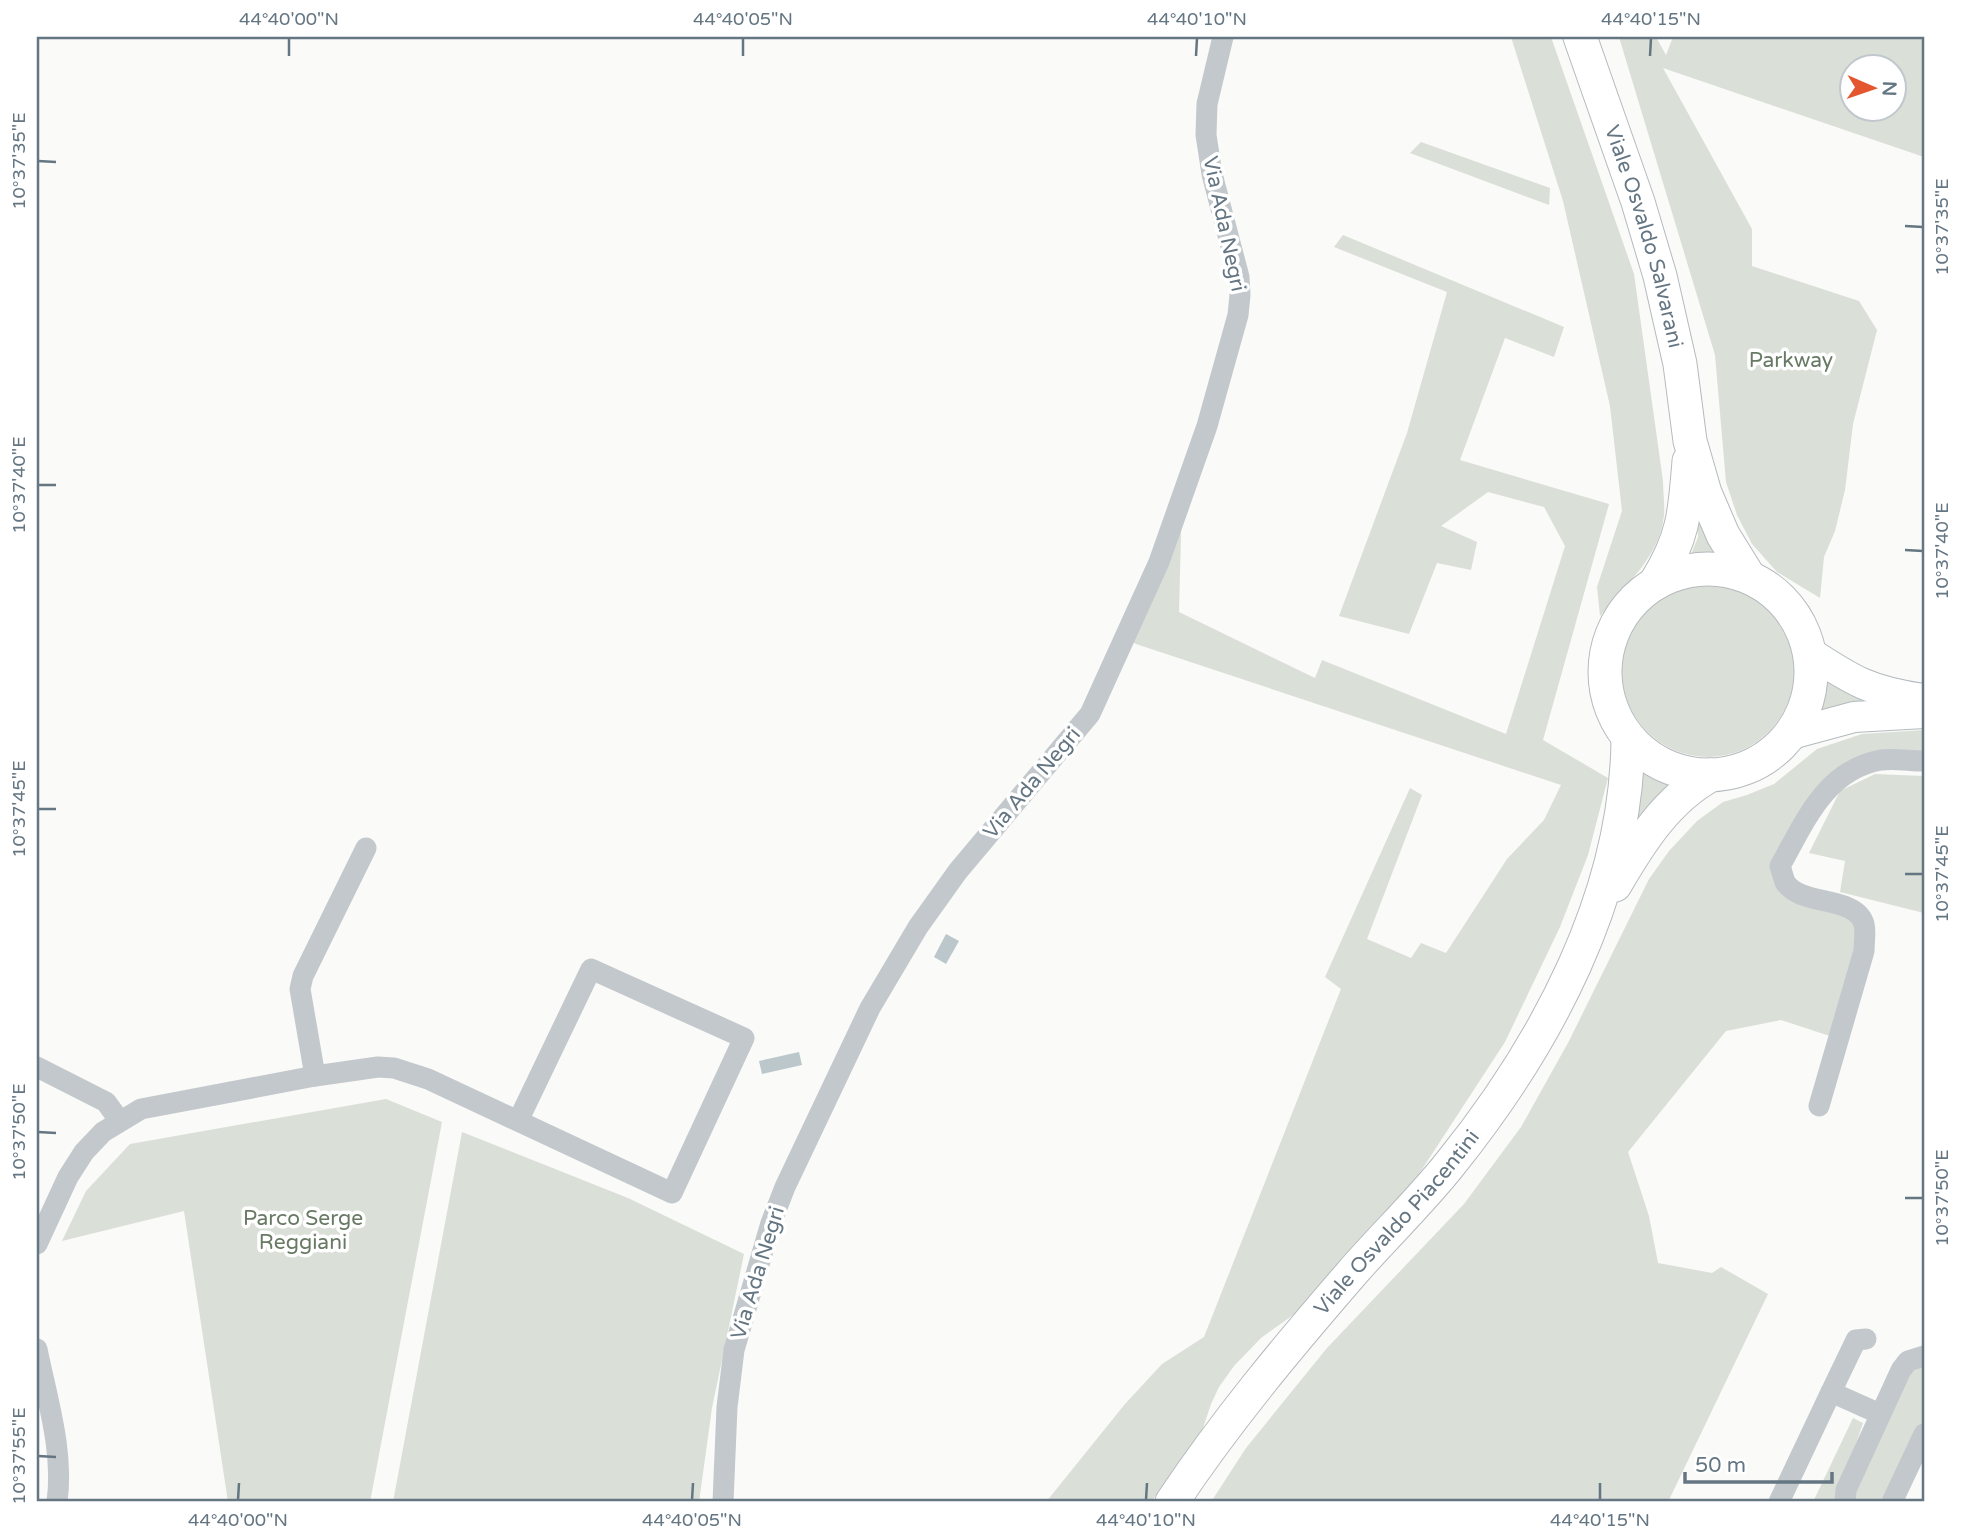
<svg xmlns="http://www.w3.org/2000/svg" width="1961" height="1539" font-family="'Varela Round',sans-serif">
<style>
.green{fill:#dadfd7;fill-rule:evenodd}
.water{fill:#bbc7cb}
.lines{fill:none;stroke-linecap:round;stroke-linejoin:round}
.secondary-casing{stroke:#b3babf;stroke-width:32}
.primary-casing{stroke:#b5babe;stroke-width:35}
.street{stroke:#c3c8cc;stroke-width:21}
.secondary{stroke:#fff;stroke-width:30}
.primary{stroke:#fff;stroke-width:33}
.ticks{fill:none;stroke:#657683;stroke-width:2.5}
.labels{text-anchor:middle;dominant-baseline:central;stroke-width:7;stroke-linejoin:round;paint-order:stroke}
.street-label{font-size:21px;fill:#657683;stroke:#fff}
.park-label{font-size:21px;fill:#687a64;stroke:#fff}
.neatline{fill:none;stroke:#657683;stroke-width:2.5}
.ticks-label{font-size:18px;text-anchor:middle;fill:#657683}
</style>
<rect width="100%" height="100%" fill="#fafaf8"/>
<!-- green -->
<g class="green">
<path d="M1511,37h40l83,237 29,207c0,11 2,23 1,34 -4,42 -39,70 -64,101l-3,-29 25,-76 -12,-105 -47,-205z"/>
<path d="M1619,37h37l10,18 7,-18h251v120l-261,-89 89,161v37l107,35 18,29 -24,94 -8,66 -10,41 -11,26 -4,41 -43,-26 -25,-28 -15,-29 -11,-33 -11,-127zM1853,66h42v42h-42z"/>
<path d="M1421,142l129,46 -1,17 -139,-52z"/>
<path d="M1343,235l221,92 -10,30 -49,-19 -45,122 149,44 -66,236 65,38 -20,77 -28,72 -55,115 -88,135 -110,128 -46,33 -27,28 -15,21 -8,17 -12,36 -48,62h-105l79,-98 37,-40 42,-27 137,-348 -16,-12 85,-189 12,7 -55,144 44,19 10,-15 25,10 61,-94 37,-39 17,-35 -425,-141 -12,-6 58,-142 -3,116 136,66 7,-18 184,74 59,-188 -21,-39 -56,-15 -47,34 36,16 -6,28 -34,-7 -28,71 -70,-18 68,-183 40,-141 -113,-45z"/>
<path d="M1697,506l27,51 -18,-1 -17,4 9,-23z"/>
<circle cx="1708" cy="671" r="86"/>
<path d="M1827,677l75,29 -83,7z"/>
<path d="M1924,730v31l-85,16 -59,89 6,18 78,41 -25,114 -58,-19 -55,11 -98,121 21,64 9,47 54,10 9,-6 47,27 -100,208h-457l35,-54 81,-100 137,-144 57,-77 48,-86 80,-162 20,-28 28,-30 26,-19 24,-7 27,-11 43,-35 45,-15z"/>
<path d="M1641,766l19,12 20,6 -50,44z"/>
<path d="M1875,774l49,2v137l-84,-21 5,-31 -36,-8 31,-62z"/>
<path d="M386,1099l56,23 -72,380h-142l-44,-291 -122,30 24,-50 44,-47z"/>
<path d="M462,1132l166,66 116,56 -32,154 -13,94h-306z"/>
<path d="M1924,1365v54l-39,83h-33l59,-134z"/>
<path d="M1853,1418l10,5 -25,73 1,6h-26z"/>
</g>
<!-- water -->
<g class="water">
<path d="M946,934l13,7 -13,23 -12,-7z"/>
<path d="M799,1052l3,13 -40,9 -3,-13z"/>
</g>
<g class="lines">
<defs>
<g id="secondary">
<path d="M1809,652c44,29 62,40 115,47"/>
<path d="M1791,734l63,-17 70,-4"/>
</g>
<g id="primary">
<path id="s1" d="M1580,37l58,165 22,74 20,88 10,77 15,52 18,42 26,42"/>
<circle cx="1708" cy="672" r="103"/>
<path d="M1656,582c28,-45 29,-70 33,-121"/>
<path d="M1615,885c25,-43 52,-86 96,-110"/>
<path id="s2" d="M1172,1502c54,-81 115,-154 179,-228 32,-37 68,-71 99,-110 96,-119 177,-269 178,-426"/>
</g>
</defs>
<!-- secondary casing -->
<use href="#secondary" class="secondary-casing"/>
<!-- primary casing -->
<use href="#primary" class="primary-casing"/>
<!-- street -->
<g class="street">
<path d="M37,1067l69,35 13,18"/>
<path d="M315,1076l-15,-87 3,-13 63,-128"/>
<path d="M1819,1106l45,-155c0,-8 2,-19 0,-27 -8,-29 -64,-17 -79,-42 -2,-5 -3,-11 -5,-16 25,-44 45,-96 101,-106 13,-2 29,1 43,1"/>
<path d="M37,1244l31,-67 16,-25 19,-20 38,-23 174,-33 63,-9 16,1 34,11 244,114 72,-155 -153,-69 -73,152"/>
<path d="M37,1349c10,50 27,102 20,153"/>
<path d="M1831,1392l25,-52 10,-1"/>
<path d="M723,1502l4,-95 7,-57 37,-127 14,-36 85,-179 48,-81 40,-56 132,-157 69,-152 48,-136 31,-111 2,-20 -1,-18 -27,-103 -6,-39 1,-31 16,-67"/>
<path d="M1779,1502l52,-110 49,22"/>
<path d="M1845,1502l1,-12 55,-120 7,-9 16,-5"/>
<path d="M1892,1502l32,-68"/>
</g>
<!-- secondary -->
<use href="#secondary" class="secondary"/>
<!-- primary -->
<use href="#primary" class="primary"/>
</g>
<!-- ticks -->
<path class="ticks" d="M289,56v-18M743,56v-18M1196,56l1,-18M1650,56l1,-18M38,161l18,1M1905,226l18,1M38,485h18M1905,550l18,1M38,809h18M1905,874h18M38,1132l18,1M1905,1198h18M38,1456l18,1M238,1500l1,-17M692,1500l1,-17M1146,1500l1,-17M1600,1500v-17"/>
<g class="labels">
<!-- street labels -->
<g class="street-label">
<text transform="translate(1224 224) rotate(78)">Via Ada Negri</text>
<text stroke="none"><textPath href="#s1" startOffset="210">Viale Osvaldo Salvarani</textPath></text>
<text transform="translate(1032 783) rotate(-50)">Via Ada Negri</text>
<text stroke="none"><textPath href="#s2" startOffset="359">Viale Osvaldo Piacentini</textPath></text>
<text transform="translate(758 1273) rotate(-73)">Via Ada Negri</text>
</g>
<!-- park labels -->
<g class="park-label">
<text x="1791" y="360">Parkway</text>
<text x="303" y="1218">Parco Serge<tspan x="303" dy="24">Reggiani</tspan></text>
</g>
</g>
<!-- border -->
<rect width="1961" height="1539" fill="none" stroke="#ffffff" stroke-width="77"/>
<!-- north arrow -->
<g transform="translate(1873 88) rotate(92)"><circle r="33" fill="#ffffff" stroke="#c1c8cd" stroke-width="2"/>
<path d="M0-5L12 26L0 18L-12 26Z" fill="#e4572e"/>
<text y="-10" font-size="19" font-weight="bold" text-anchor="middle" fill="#657683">N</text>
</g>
<!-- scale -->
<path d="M1685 1472v10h147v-10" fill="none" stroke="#657683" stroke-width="3.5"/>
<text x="1695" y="1472" font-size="21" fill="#657683" stroke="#ffffff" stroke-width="5" paint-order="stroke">50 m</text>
<rect x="38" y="38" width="1885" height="1462" class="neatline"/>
<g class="ticks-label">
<text x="289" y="25">44°40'00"N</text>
<text x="743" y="25">44°40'05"N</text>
<text x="1197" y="25">44°40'10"N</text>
<text x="1651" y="25">44°40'15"N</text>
<text transform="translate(19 161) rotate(-90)" y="6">10°37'35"E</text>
<text transform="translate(1942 227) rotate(-90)" y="6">10°37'35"E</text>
<text transform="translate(19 485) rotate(-90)" y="6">10°37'40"E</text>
<text transform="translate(1942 551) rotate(-90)" y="6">10°37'40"E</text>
<text transform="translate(19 809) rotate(-90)" y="6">10°37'45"E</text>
<text transform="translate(1942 874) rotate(-90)" y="6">10°37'45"E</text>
<text transform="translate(19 1132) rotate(-90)" y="6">10°37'50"E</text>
<text transform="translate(1942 1198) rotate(-90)" y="6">10°37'50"E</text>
<text transform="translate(19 1456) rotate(-90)" y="6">10°37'55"E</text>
<text x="238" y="1526">44°40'00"N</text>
<text x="692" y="1526">44°40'05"N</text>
<text x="1146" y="1526">44°40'10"N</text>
<text x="1600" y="1526">44°40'15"N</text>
</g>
</svg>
